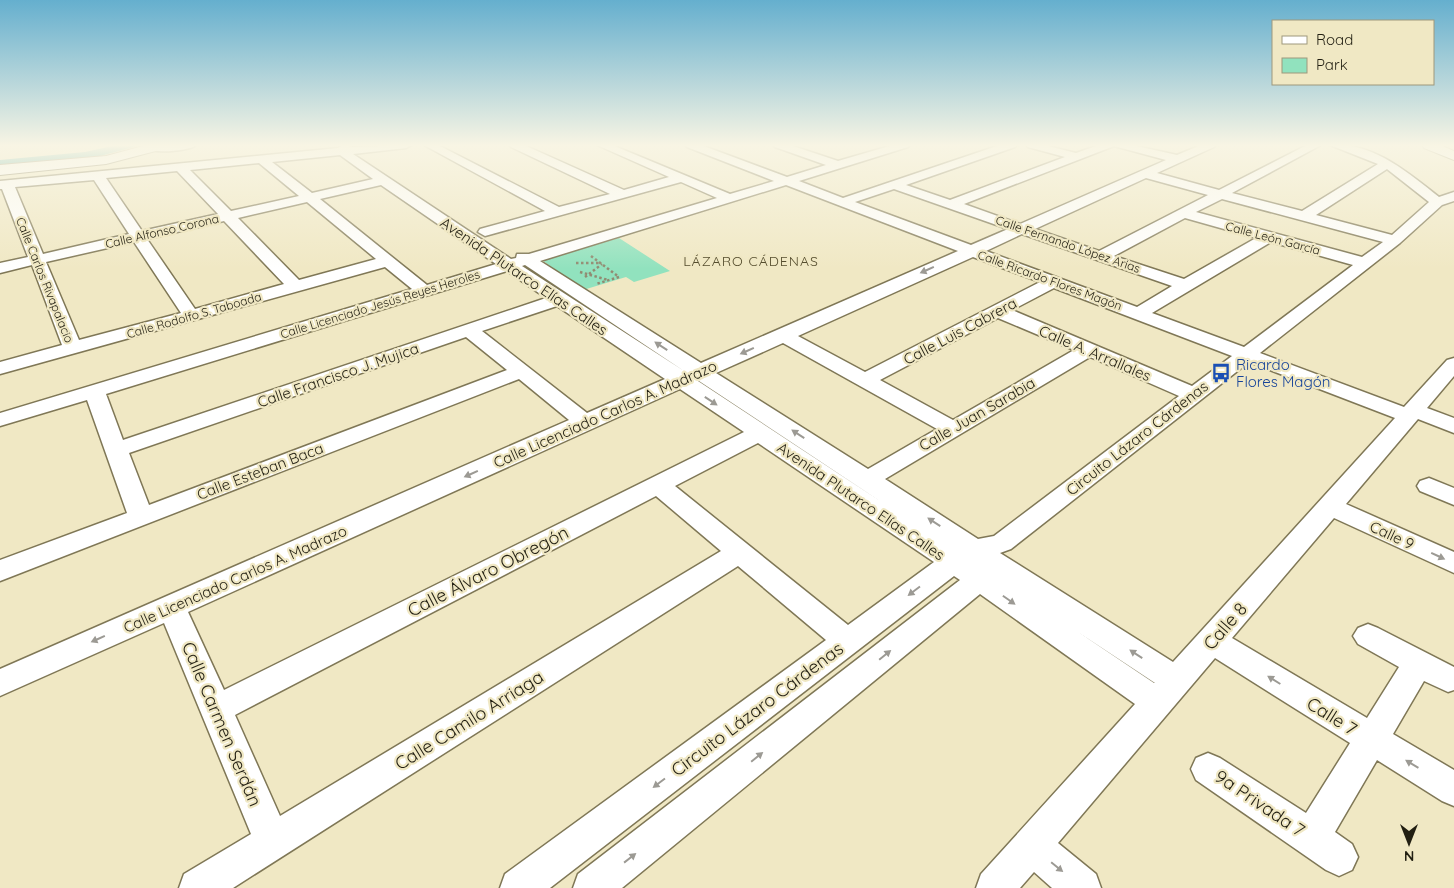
<svg xmlns="http://www.w3.org/2000/svg" width="1454" height="888" font-family="Quicksand,sans-serif">
<style>
.green{fill:#91e2be}
.lines{fill:none;stroke-linecap:round;stroke-linejoin:round}
.canal{fill:#41a7a7;fill-rule:evenodd}
.minor-casing{stroke:#7f7756;stroke-width:3}
.major-casing{stroke:#7f7756;stroke-width:2}
.path{stroke:#918b72;stroke-width:2.5;stroke-dasharray:2.5 2.5;stroke-linecap:butt}
.minor{fill:#fff;fill-rule:evenodd}
.major{fill:#fff;fill-rule:evenodd}
.oneway{fill:#9c9a94}
.labels{text-anchor:middle;dominant-baseline:central;stroke-width:4.5;stroke-linejoin:round;paint-order:stroke}
.far-street-label{font-size:12px;fill:#221f12;stroke:#f0e8c4}
.far-neighbourhood-label{font-size:14px;letter-spacing:1px;fill:#554d2e;stroke:#f0e8c4}
.street-label{font-size:15px;fill:#221f12;stroke:#f0e8c4}
.transit-label{font-size:15px;fill:#164399;stroke:#f0e8c4;text-anchor:start}
.near-street-label{font-size:18px;fill:#221f12;stroke:#f0e8c4}
</style>
<rect width="100%" height="100%" fill="#f0e8c4"/>
<!-- green -->
<path class="green" d="M619,238l51,33 -36,11 -8,-5 -43,13 -41,-30z"/>
<g class="lines">
<!-- canal -->
<path class="canal" d="M117,145h19l-2,2 -49,13 -85,8v-8l85,-8z"/>
<defs>
<g id="minor">
<path d="M152,145h44c-6,6 -43,9 -49,3z"/>
<path d="M343,145l10,2 59,-2 -6,3 -53,6 158,105 5,-1 1,-4h12l188,-56 -36,-16 -196,54 -7,-4 2,-3 65,-18 -121,-66h14l121,62 51,-13 -99,-47 -2,-2h15l100,45 45,-13 -72,-32h15l118,49 44,-13 -87,-34 -2,-2h16l86,32 39,-12 -51,-18 -2,-2h17l48,16 55,-16h17l-2,2 -109,34 44,17 157,-53h17l-2,2 -109,38 44,15 115,-43 -37,-10 -2,-2h18l32,8 23,-8h33l45,10 24,-10h15l-2,2 -57,26 62,17 88,-45h14l-89,48 70,18 76,-47 -48,-19c43,-3 77,27 109,52l15,-5v9l-12,4 -42,38 -140,110 144,54 43,-47 7,-2v18l-27,32 27,10v15l-36,-14 -72,85 108,48v21l-120,-55 -102,120 135,80 32,-51 -41,-23 -5,-8 5,-8 10,-4 10,4 76,39v23l-6,2 -24,-11 -31,53 61,36v36l-12,-5 -65,-41 -42,72 17,12 6,13 -6,13 -13,6 -13,-6 -130,-90 -5,-11 5,-11 12,-5 12,5 86,55 44,-70 -135,-85 -157,185 38,31 5,14h-49l-18,-16 -14,16h-44l5,-14 154,-170 -155,-110 -358,294h-49l5,-14 382,-294 -6,-4 -404,312h-50l5,-14 321,-234 -88,-74 -505,322h-54l5,-14 67,-40 -87,-211 -164,73v-27l569,-249 -50,-41 -519,202v-21l127,-47 -40,-113 -87,26v-13l412,-124 -27,-22 -385,107v-12l62,-17 -30,-80 -32,8v-10l28,-6 -26,-68h-2v-8l338,-33zM1114,146l52,14 -146,64 -56,-20zM340,155l33,24 -61,14 -40,-31zM259,163l40,33 -68,15 -41,-41zM1387,169l42,33 -37,33 -76,-20zM177,171l41,43 -76,17 -36,-53zM1146,178l62,17 -109,56 -64,-22zM94,180l35,54 -86,20 -28,-67zM381,185l115,79 -69,21 -107,-86zM786,185l172,66 -257,112 -161,-102zM894,189l114,40 -37,16 -116,-43zM1222,199l161,43 -21,15 -166,-45zM307,202l69,57 -77,21 -61,-62zM1185,218l71,20 -72,41 -70,-23zM224,221l60,63 -89,25 -48,-70zM1022,234l150,52 -35,21 -151,-56zM134,242l47,71 -102,27 -33,-78zM1271,242l82,23 -109,82 -92,-34zM973,257l67,25 -175,90 -67,-36zM525,265l159,106 -162,-105zM507,271l39,27 -423,142 -17,-46zM1054,288l178,68 -40,30 -180,-76zM557,306l108,73 -78,34 -105,-82zM998,318l76,32 -121,70 -73,-40zM466,337l41,33 -358,135 -20,-52zM783,343l154,86 -69,40 -152,-96zM1090,357l89,39 -185,140 -16,3 -93,-60zM1249,362l146,56 -222,244 -173,-109 11,-4zM698,381h1l187,124zM680,389l64,43 -520,258 -36,-78zM758,443l176,119 -86,63 -173,-139zM656,496l65,55 -441,265 -45,-101zM1078,632l77,51h-1z"/>
<path d="M1429,478l25,10v17l-34,-14 -3,-5 3,-5z"/>
</g>
<g id="major">
<path d="M147,145h22l-2,3 -61,16 -106,11v-10l106,-9z"/>
<path d="M1422,145h18l14,6v9l-30,-12z"/>
</g>
</defs>
<!-- minor casing -->
<use href="#minor" class="minor-casing"/>
<!-- major casing -->
<use href="#major" class="major-casing"/>
<!-- path -->
<g class="path">
<path d="M591,256l28,21 -23,7"/>
<path d="M576,263h24"/>
<path d="M580,272l28,8"/>
<path d="M585,277l17,-13"/>
</g>
<!-- minor -->
<use href="#minor" class="minor"/>
<!-- major -->
<use href="#major" class="major"/>
</g>
<!-- one-way arrows -->
<defs><path id="oneway-solid" d="M-6-.8H1V-3.2L6.5 0L1 3.2V.8H-6Z" transform="scale(1.25)"/></defs>
<g class="oneway">
<use href="#oneway-solid" transform="translate(927 270) rotate(156)"/>
<use href="#oneway-solid" transform="translate(661 346) rotate(-147)"/>
<use href="#oneway-solid" transform="translate(747 351) rotate(156)"/>
<use href="#oneway-solid" transform="translate(711 401) rotate(34)"/>
<use href="#oneway-solid" transform="translate(798 434) rotate(-147)"/>
<use href="#oneway-solid" transform="translate(471 474) rotate(156)"/>
<use href="#oneway-solid" transform="translate(934 522) rotate(-147)"/>
<use href="#oneway-solid" transform="translate(1438 556) rotate(25)"/>
<use href="#oneway-solid" transform="translate(914 591) rotate(143)"/>
<use href="#oneway-solid" transform="translate(1009 600) rotate(35)"/>
<use href="#oneway-solid" transform="translate(98 639) rotate(156)"/>
<use href="#oneway-solid" transform="translate(1136 654) rotate(-147)"/>
<use href="#oneway-solid" transform="translate(885 655) rotate(-39)"/>
<use href="#oneway-solid" transform="translate(1274 680) rotate(-148)"/>
<use href="#oneway-solid" transform="translate(757 757) rotate(-39)"/>
<use href="#oneway-solid" transform="translate(1412 764) rotate(-149)"/>
<use href="#oneway-solid" transform="translate(659 783) rotate(143)"/>
<use href="#oneway-solid" transform="translate(630 858) rotate(-38)"/>
<use href="#oneway-solid" transform="translate(1057 867) rotate(39)"/>
</g>
<!-- sky -->
<linearGradient id="sky" x2="0" y2="1"><stop stop-color="#65afce"/><stop offset="0.54" stop-color="#f8f5e4"/><stop offset="1" stop-color="#f8f5e4" stop-opacity="0"/></linearGradient>
<rect width="1454" height="269" fill="url(#sky)"/>
<!-- icons -->
<defs>
<symbol id="bus-bare" viewBox="-9 -9 18 18"><path d="M-5-6H5V4H4V6H2V4H-2V6H-4V4H-5ZM-3.5-4V0h7V-4ZM-3.5 1.2v1.5H-2V1.2ZM2 1.2v1.5H3.5V1.2Z" fill="#1a4fb4" stroke="#f0e8c4" stroke-width="2.5" paint-order="stroke"/></symbol>
</defs>
<g fill-rule="evenodd">
<use href="#bus-bare" x="1207" y="359" width="28" height="28"/>
</g>
<g class="labels">
<!-- far-street labels -->
<g class="far-street-label">
<text transform="translate(162 231) rotate(-13)">Calle Alfonso Corona</text>
<text transform="translate(1273 238) rotate(15)">Calle León García</text>
<text transform="translate(1068 244) rotate(19)">Calle Fernando López Arias</text>
<text transform="translate(45 280) rotate(68)">Calle Carlos Rivapalacio</text>
<text transform="translate(1050 280) rotate(20)">Calle Ricardo Flores Magón</text>
<text transform="translate(380 304) rotate(-17)">Calle Licenciado Jesús Reyes Heroles</text>
<text transform="translate(194 315) rotate(-16)">Calle Rodolfo S. Taboada</text>
</g>
<!-- far-neighbourhood labels -->
<g class="far-neighbourhood-label">
<text x="751" y="261">LÁZARO CÁDENAS</text>
</g>
<!-- street labels -->
<g class="street-label">
<text transform="translate(524 276) rotate(34)">Avenida Plutarco Elías Calles</text>
<text transform="translate(960 331) rotate(-28)">Calle Luis Cabrera</text>
<text transform="translate(1095 353) rotate(23)">Calle A. Arrallales</text>
<text transform="translate(338 375) rotate(-19)">Calle Francisco J. Mujica</text>
<text transform="translate(605 414) rotate(-24)">Calle Licenciado Carlos A. Madrazo</text>
<text transform="translate(977 414) rotate(-30)">Calle Juan Sarabia</text>
<text transform="translate(1137 438) rotate(-38)">Circuito Lázaro Cárdenas</text>
<text transform="translate(260 471) rotate(-21)">Calle Esteban Baca</text>
<text transform="translate(861 501) rotate(34)">Avenida Plutarco Elías Calles</text>
<text transform="translate(1392 535) rotate(25)">Calle 9</text>
<text transform="translate(235 579) rotate(-24)">Calle Licenciado Carlos A. Madrazo</text>
</g>
<!-- transit labels -->
<g class="transit-label">
<text x="1236" y="364">Ricardo<tspan x="1236" dy="17">Flores Magón</tspan></text>
</g>
<!-- near-street labels -->
<g class="near-street-label">
<text transform="translate(488 571) rotate(-27)">Calle Álvaro Obregón</text>
<text transform="translate(1225 626) rotate(-49)">Calle 8</text>
<text transform="translate(757 709) rotate(-37)">Circuito Lázaro Cárdenas</text>
<text transform="translate(1332 716) rotate(32)">Calle 7</text>
<text transform="translate(469 720) rotate(-32)">Calle Camilo Arriaga</text>
<text transform="translate(222 724) rotate(67)">Calle Carmen Serdán</text>
<text transform="translate(1260 803) rotate(34)">9a Privada 7</text>
</g>
</g>
<!-- legend -->
<rect x="1272" y="20" width="162" height="65" fill="#f0e8c4" stroke="#9e987d"/>
<rect x="1282" y="36" width="25" height="8" fill="#ffffff" stroke="#9e987d"/>
<text x="1316" y="45" font-size="15" fill="#221f12">Road</text>
<rect x="1282" y="58" width="25" height="15" fill="#91e2be" stroke="#9e987d"/>
<text x="1316" y="70" font-size="15" fill="#221f12">Park</text>
<!-- north arrow -->
<g transform="translate(1409 843) rotate(180)" stroke="#f0e8c4" stroke-width="4" paint-order="stroke">
<path d="M0-4L9 19L0 12L-9 19Z" fill="#221f12"/>
<text y="-8" font-size="14" font-weight="bold" text-anchor="middle" fill="#221f12">N</text>
</g>
</svg>
